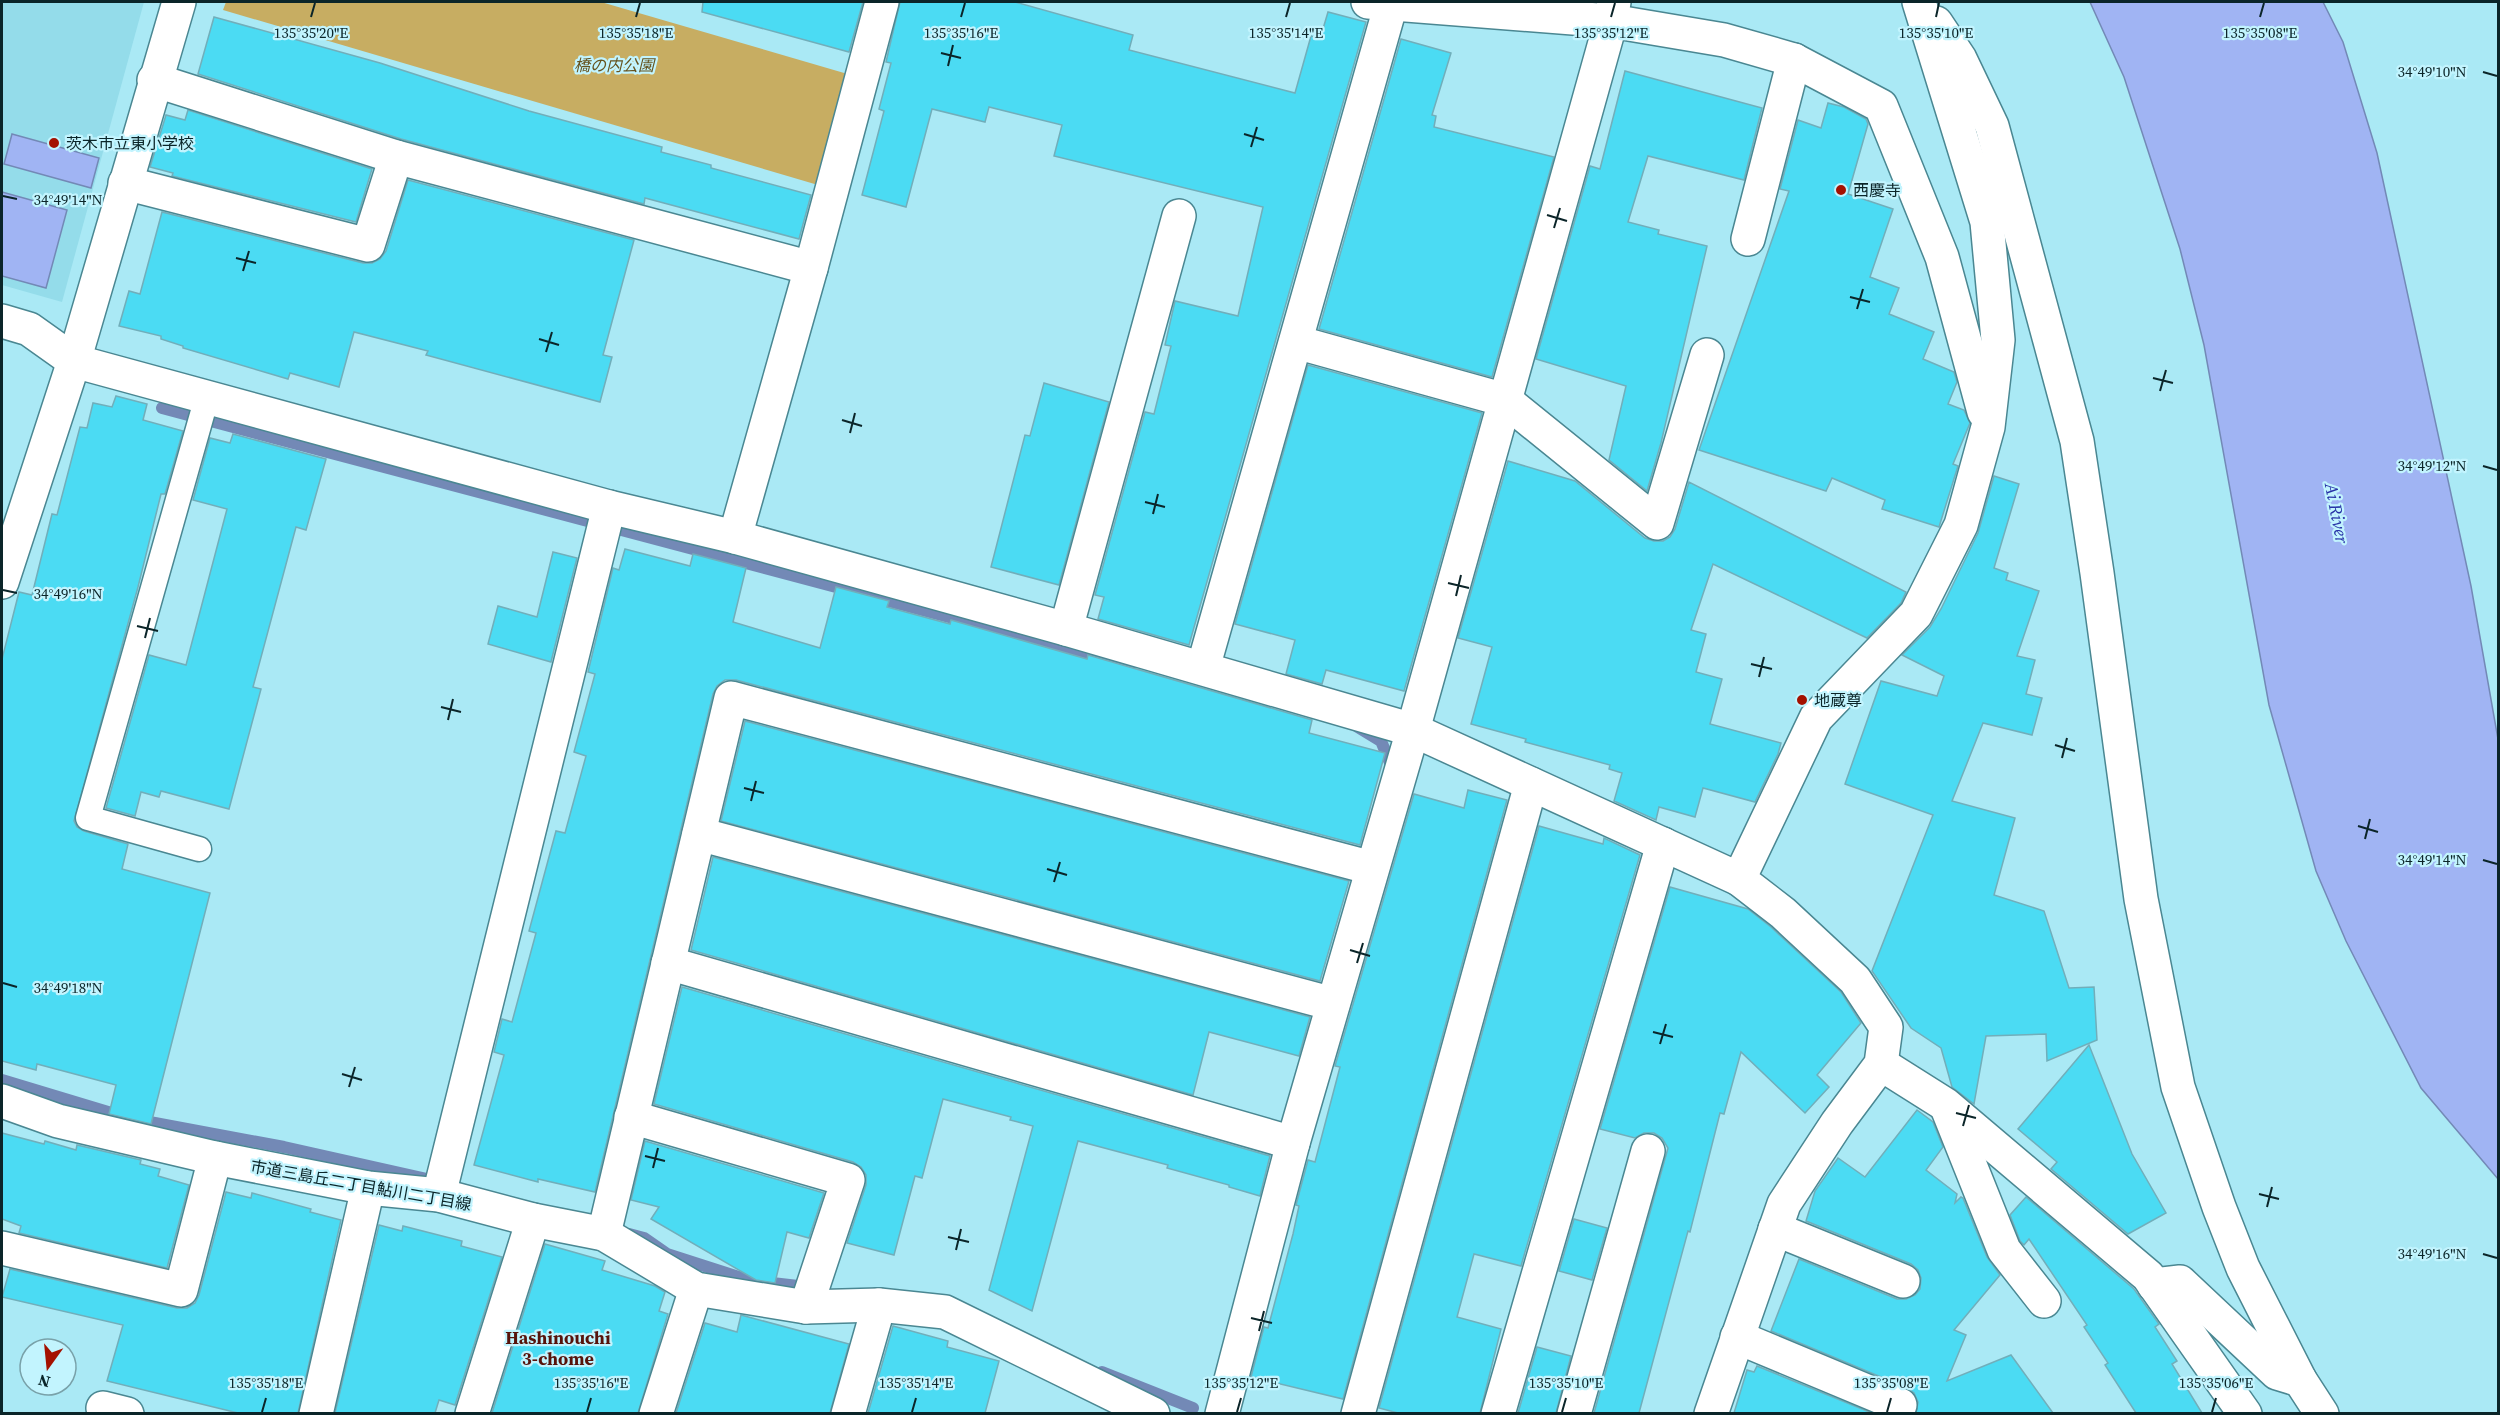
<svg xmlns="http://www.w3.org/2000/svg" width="2500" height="1415" font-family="'Source Serif 4','Noto Sans JP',serif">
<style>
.built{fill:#94dcea}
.green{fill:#c7ad62}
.water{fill:#a0b4f3;stroke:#7389b6;stroke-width:1.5}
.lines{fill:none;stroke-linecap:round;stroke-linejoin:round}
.stream{stroke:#7389b6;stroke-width:12}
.building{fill:#4bdbf3;stroke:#71aeba;stroke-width:1.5}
.service-casing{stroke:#4a8792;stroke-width:27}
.minor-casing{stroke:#4a8792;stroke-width:36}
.service{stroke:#fff;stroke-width:24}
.minor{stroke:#fff;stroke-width:33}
.ticks{fill:none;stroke:#0b2529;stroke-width:2}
.poi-dot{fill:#a41100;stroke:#c2f4fe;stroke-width:2}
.labels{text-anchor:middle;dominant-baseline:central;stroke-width:4.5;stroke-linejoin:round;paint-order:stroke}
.park-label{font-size:16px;font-style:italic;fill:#665420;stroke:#c2f4fe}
.poi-label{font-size:16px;fill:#0b2529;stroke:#c2f4fe;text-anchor:start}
.street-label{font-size:16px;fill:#0b2529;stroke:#c2f4fe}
.water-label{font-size:18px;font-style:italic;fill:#2732a7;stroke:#c2f4fe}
.neighbourhood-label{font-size:18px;font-weight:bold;fill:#56130b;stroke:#c2f4fe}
.ticks-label{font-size:15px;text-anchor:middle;fill:#0b2529;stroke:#c2f4fe;stroke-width:4.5;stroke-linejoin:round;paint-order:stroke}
</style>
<rect width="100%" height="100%" fill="#aae9f5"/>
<!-- built -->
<path class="built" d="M2,2h142l-82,300 -60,-17z"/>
<!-- green -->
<path class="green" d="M226,2h375l250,73 -33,110 -595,-175z"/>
<!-- water -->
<g class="water">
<path d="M2090,2h233l20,40 34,111 94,433 27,153v440l-77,-91 -75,-147 -30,-70 -47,-166 -65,-360 -24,-96 -56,-172z"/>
<path d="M12,134l87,24 -8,30 -87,-24z"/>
<path d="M2,192l65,18 -21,78 -44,-12z"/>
</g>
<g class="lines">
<!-- stream -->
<g class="stream">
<path d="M162,408l968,257"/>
<path d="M1358,727l23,14 10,24"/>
<path d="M2,1080l126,38 156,29 143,32"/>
<path d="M629,1234l15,4 23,16 81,26 50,6"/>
<path d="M1102,1372l91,36"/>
</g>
</g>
<!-- building -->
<g class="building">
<path d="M703,2h160l-14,50 -147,-40z"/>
<path d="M900,2h115l118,33 -4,15 166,43 16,-57 9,3 8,-27 38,10 -177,623 -91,-26 6,-22 -9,-2 50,-183 9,2 17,-68 -6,-1 10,-44 63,15 25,-109 -209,-51 8,-31 -73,-18 -4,15 -53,-13 -26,98 -44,-12 22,-84 -5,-2 12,-46 -5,-1z"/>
<path d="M214,17l166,46 149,48 133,36 -1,5 50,13v3l100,27 -12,44 -154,-41 -1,6 -243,-65 -203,-65z"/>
<path d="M1401,39l50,14 -19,62 4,1 -2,11 120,30 -62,220 -173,-48z"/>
<path d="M1625,71l137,37 -18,72 -96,-24 -20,66 31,8 -1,4 49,12 -46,197 -14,48 -38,-31 17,-74 -90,-27 54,-193 10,3z"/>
<path d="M1828,103l16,4 22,12 2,5 -20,70 45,15 -23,68 29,11 -10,26 45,18 -11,27 31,13 3,10 -9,22 16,6 6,13 -17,41 5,2 -19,61 -57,-18 3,-9 -53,-22 -6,13 -127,-41 90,-259 -9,-2 18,-69 23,8z"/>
<path d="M188,110l184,59 -16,53 -184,-46 1,-3 -23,-6 16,-52 19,5z"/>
<path d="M408,180l226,60 -31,115 9,2 -12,45 -174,-47 2,-4 -74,-19 -15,55 -49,-14 -2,6 -105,-31v-2l-22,-7v-3l-42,-10 10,-35 11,3 22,-82 201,51h9l8,-4 6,-8z"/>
<path d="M1308,365l174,48 -78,278 -78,-21 -4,14 -36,-10 9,-34 -60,-16z"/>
<path d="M1044,383l65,19 -50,183 -68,-18 34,-132 5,1z"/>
<path d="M116,396l31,8 -4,16 40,11 -18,63h-4l-23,93 -64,234 3,6 7,4 44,13 -6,25 88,24 -59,231 -42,-10 7,-29 -79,-21 -1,6 -34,-9v-402l17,-67 13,3 20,-81 5,1 23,-88 7,1 6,-25 19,4z"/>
<path d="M233,434l93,25 -20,71 -10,-3 -43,160 8,2 -32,120 -68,-18 -2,6 -18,-5 -6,24 -29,-8 43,-153 37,10 41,-156 -34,-9 17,-62 20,5z"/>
<path d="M1508,461l67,20 70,57 9,3h9l7,-4 5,-8 14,-47 217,110 -5,11 -34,35 -154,-74 -22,66 15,4 -10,38 26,7 -12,45 71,19 -3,11 -23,48 -52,-14 -8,29 -36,-10 -3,13 -42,-19 8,-28 -13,-4 1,-4 -85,-23 1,-3 -55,-15 21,-77 -34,-9z"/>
<path d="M1994,476l25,8 -25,84 14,5 -2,7 33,11 -22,65 18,4 -9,34 16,4 -10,37 -49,-12 -31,78 63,17 -21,77 50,16 25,77 25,-1 3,53 -50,21 -1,-27 -60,2 -12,68 -22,-17 -11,-39 -30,-20 -39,-57 61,-156 -88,-31 36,-103 56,15 7,-20 -42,-21 28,-28 11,-18 37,-76z"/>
<path d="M625,549l65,17 3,-12 53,14 -13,54 87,26 16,-61 53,14 -2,6 63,17 1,-4 136,39 1,-4 224,65 -3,13 76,20 -25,92 -624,-165h-11l-8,6 -4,8 -118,498 -57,-13v3l-64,-17 30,-110 -10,-3 8,-33 10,3 24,-89 -7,-2 27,-100 9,2 21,-77 -12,-4 21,-78 -7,-2 25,-104 6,2z"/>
<path d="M553,552l24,6 -26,104 -63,-18 10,-38 39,11z"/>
<path d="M745,721l604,160 -29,100 -599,-160z"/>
<path d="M1468,790l39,10 -164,599 -92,-22 13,-50 4,1 25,-94 6,-28 -3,-1 12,-45 7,2 25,-95 -5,-1 79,-272 50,14z"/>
<path d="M1539,826l64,18 1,-6 36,17 -119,411 -47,-12 -17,63 44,12 -21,84h-82l-19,-5z"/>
<path d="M713,857l597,160 -11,39 -90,-24 -16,63 -502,-145z"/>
<path d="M1670,887l78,22 23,18 70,65 20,31 -44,52 12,12 -24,26 -64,-61 -17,62 -4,-1 -30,119 -2,-1 -49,182h-45l74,-265 -6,-10 -8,-5h-10l-9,5 -35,-9z"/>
<path d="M682,987l588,169 -10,40 -31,-9v-2l-62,-17 1,-3 -90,-24 -46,170 -43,-21 44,-164 -23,-6 1,-3 -68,-18 -21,79 -7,-2 -21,79 -47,-12 19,-58v-10l-5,-8 -8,-5 -199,-58z"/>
<path d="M2089,1045l43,109 34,59 -38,21 -77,-65 6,-7 -39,-33z"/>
<path d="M1917,1110l16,12 10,25 -17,23 31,24 -2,9 6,-6 2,1 24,59 13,18 -46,55 12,5 -19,46 64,-26 42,58h-137l2,-11 -4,-9 -7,-5 -136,-57 28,-72 98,40h9l9,-4 5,-6 1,-11 -3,-8 -7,-6 -105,-43 9,-30 23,-33 27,19z"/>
<path d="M2,1133l42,11 1,-3 31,9 1,-5 64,15 -1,4 20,5 -2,7 31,9 -22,83 -148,-35 2,-7 -19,-7z"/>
<path d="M645,1141l179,52 -15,45 -22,-6 -12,51 -19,-3 -105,-61 8,-12 -28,-7z"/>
<path d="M226,1192l25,6 1,-5 59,16 -1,3 31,8 -43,193h-60l-131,-32 16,-56 -121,-28 8,-28 167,39h10l8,-5 4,-8z"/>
<path d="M2026,1197l108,92 25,35 -4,3 22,34 -5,3 30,49h-66l-31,-48 3,-2 -24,-36 3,-2 -58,-86 -5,6 -4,-4 -10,-26z"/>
<path d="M1574,1219l33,9 -15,52 -33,-9z"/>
<path d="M379,1225l23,6 1,-5 59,15 -1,5 41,11 -47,148 -16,-5 -4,13h-100z"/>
<path d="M545,1244l60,17 -3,9 53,16 10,6 -6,19 9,3 -30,99h-146z"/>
<path d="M741,1315l108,29 -19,69h-154l29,-90 32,9z"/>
<path d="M893,1326l55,15 -1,6 52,14 -14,52h-117z"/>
<path d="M1537,1347l34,9 -15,57h-38z"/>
<path d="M1757,1366l115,47h-138l13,-43 7,2z"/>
</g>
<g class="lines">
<defs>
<path id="service" d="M199,849l-111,-31 119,-421"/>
<g id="minor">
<path d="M1368,2l243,19 113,19 70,20 87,46 61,151 42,155"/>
<path d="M1936,23l24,36 32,67 85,315 20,132 44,326 37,188 41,120 24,61 57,112 22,34"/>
<path d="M154,80l242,77 415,111"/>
<path d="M125,183l243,62 28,-88"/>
<path d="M1748,239l46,-179"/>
<path d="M2,321l27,8 45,32 535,146 126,30 331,92 347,101 326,149"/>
<path d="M1296,342l209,58 152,123 50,-168"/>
<path d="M735,537l76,-269 71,-266"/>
<path d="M2,582l72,-221 105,-359"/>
<path d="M1066,629l113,-413"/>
<path d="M1203,668l188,-664"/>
<path d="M699,834l634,170"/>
<path d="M668,963l625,180"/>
<path d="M1881,1064l65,41 202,171 97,138"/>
<path d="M2,1101l56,20 157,37 153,30 71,7 94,25 71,14 92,55 110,18 73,-2 66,7 208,102"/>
<path d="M1948,1110l56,140 40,51"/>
<path d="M631,1117l217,63 -42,127"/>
<path d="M439,1195l170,-688"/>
<path d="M1775,1229l128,52"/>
<path d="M604,1234l127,-536 641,170"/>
<path d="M2,1248l179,42 34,-132"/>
<path d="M2154,1285l26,-3 97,91 23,7"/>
<path d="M1737,1337l163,68"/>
<path d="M103,1408l24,6"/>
<path d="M316,1414l52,-226"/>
<path d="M472,1414l61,-194"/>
<path d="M656,1414l40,-125"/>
<path d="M848,1414l31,-109"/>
<path d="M1222,1414l71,-271 120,-413 198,-709 3,-19"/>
<path d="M1358,1414l173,-630"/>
<path d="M1498,1414l165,-570"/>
<path d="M1574,1414l74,-263"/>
<path d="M1711,1414l73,-210 53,-81 44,-59 5,-37 -31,-47 -72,-67 -44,-34 77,-161 100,-104 45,-89 27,-98 10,-87 -11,-118 -68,-220"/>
</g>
</defs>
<!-- service casing -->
<use href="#service" class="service-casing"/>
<!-- minor casing -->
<use href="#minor" class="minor-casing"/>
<!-- service -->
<use href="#service" class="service"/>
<!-- minor -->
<use href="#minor" class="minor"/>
</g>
<!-- ticks -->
<path class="ticks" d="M311,17l4,-14M636,17l4,-14M961,17l4,-14M1286,17l4,-14M1611,17l4,-14M1936,17l3,-14M2260,17l4,-14M941,53l20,5M948,66l5,-21M2483,72l14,4M1244,134l20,6M1251,147l6,-20M3,196l14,3M1547,215l20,6M1554,228l6,-20M236,258l20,5M243,271l6,-20M1850,297l20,5M1857,309l6,-20M539,339l20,6M546,352l6,-20M2153,378l20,5M2160,391l6,-21M842,420l20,6M850,433l5,-20M2483,466l14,4M1145,502l20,5M1153,514l5,-20M1448,583l21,5M3,590l14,3M1456,596l5,-21M137,626l21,5M145,638l5,-20M1751,664l21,5M1759,677l5,-20M441,707l20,5M448,720l5,-21M2055,745l20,6M2062,758l5,-20M744,788l20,5M751,801l5,-20M2358,826l20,6M2365,839l5,-20M2483,860l14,4M1047,869l20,6M1054,882l6,-20M1350,950l20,6M1357,963l6,-20M3,983l14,4M1653,1032l20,5M1660,1044l6,-20M342,1074l20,6M349,1087l6,-20M1956,1113l20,5M1963,1126l6,-21M645,1156l20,5M653,1168l5,-20M2259,1194l20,5M2267,1207l5,-20M948,1237l21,5M956,1250l5,-21M2483,1254l14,4M1251,1318l21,5M1259,1331l5,-20M262,1412l4,-14M587,1412l4,-14M912,1412l4,-14M1237,1412l4,-14M1562,1412l4,-14M1887,1412l4,-14M2212,1412l4,-14"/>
<!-- markers -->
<g class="poi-dot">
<circle cx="54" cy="143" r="6"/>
<circle cx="1841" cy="190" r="6"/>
<circle cx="1802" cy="700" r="6"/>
</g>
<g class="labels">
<!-- park labels -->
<g class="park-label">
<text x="614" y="65">橋の内公園</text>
</g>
<!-- poi labels -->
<g class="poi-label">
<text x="66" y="143">茨木市立東小学校</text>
<text x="1853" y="190">西慶寺</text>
<text x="1814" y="700">地蔵尊</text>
</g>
<!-- street labels -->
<g class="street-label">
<text transform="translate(361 1185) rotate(10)">市道三島丘二丁目鮎川二丁目線</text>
</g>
<!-- water labels -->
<g class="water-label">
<text transform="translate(2337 513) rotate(79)">Ai River</text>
</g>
<!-- neighbourhood labels -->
<g class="neighbourhood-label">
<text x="558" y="1337">Hashinouchi<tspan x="558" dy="21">3-chome</tspan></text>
</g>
</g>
<g class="ticks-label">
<text x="311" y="38">135°35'20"E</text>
<text x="636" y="38">135°35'18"E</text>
<text x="961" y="38">135°35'16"E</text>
<text x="1286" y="38">135°35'14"E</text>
<text x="1611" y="38">135°35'12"E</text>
<text x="1936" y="38">135°35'10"E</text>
<text x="2260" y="38">135°35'08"E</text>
<text x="2432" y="77">34°49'10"N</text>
<text x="68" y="205">34°49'14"N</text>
<text x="2432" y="471">34°49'12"N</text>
<text x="68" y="599">34°49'16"N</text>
<text x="2432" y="865">34°49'14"N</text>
<text x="68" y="993">34°49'18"N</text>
<text x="2432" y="1259">34°49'16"N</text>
<text x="266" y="1388">135°35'18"E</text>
<text x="591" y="1388">135°35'16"E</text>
<text x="916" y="1388">135°35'14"E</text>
<text x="1241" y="1388">135°35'12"E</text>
<text x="1566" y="1388">135°35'10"E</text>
<text x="1891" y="1388">135°35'08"E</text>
<text x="2216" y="1388">135°35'06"E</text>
</g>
<!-- border -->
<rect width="2500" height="1415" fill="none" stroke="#0b2529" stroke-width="6"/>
<!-- north arrow -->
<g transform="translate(48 1367) rotate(195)"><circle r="28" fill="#c2f4fe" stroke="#79a1a9" stroke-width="1.5"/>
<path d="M0-4.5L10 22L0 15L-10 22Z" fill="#a41100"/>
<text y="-9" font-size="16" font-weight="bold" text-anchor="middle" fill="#0b2529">N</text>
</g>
</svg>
